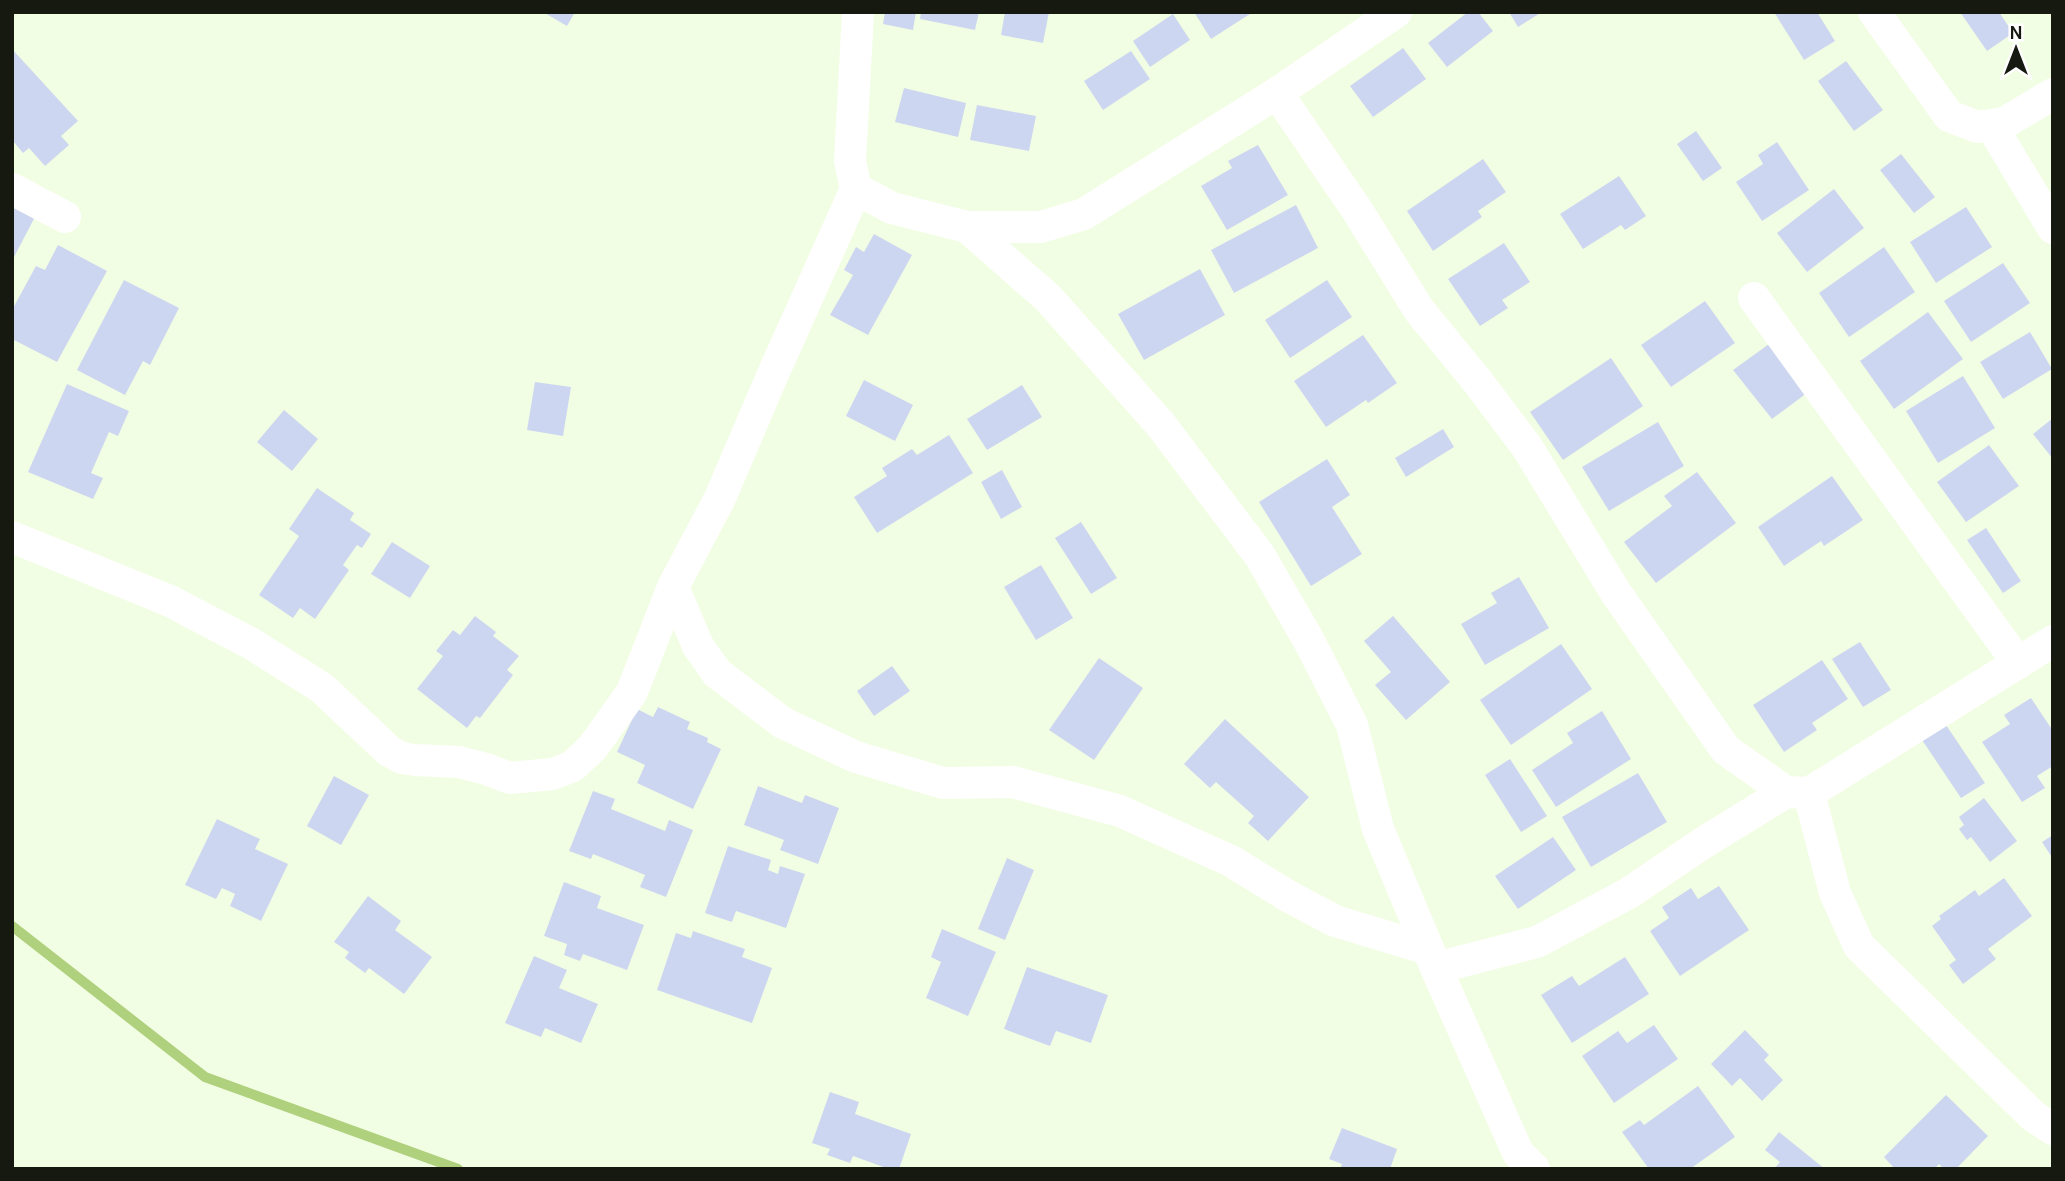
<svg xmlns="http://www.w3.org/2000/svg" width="2065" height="1181" font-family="Karla,sans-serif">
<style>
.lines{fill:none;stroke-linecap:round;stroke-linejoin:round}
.stream{stroke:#afd07c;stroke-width:10}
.building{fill:#cdd6f0}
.minor{stroke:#fff;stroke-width:32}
</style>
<rect width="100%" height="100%" fill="#f2fee3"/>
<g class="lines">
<!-- stream -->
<path class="stream" d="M12,926l193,151 253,92"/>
</g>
<!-- building -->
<g class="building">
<path d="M543,12h32l-8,14z"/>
<path d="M885,12h31l-3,18 -30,-6z"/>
<path d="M921,12h58l-4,18 -55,-11z"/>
<path d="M1005,12h44l-6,31 -42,-8z"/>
<path d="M1194,12h59l-42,27z"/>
<path d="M1468,12h10l15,19 -46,36 -19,-24z"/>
<path d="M1509,12h33l-24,15z"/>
<path d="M1774,12h43l18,29 -31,19z"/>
<path d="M1960,12h39l14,21 -26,18z"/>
<path d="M1173,14l17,26 -40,27 -17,-26z"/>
<path d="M1403,48l23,31 -53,38 -23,-31z"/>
<path d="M12,49l66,72 -17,15 8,9 -24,21 -16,-18 -6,5 -11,-13z"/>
<path d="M1131,51l19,28 -47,31 -19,-29z"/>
<path d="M1846,61l37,49 -29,21 -36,-50z"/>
<path d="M904,88l62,15 -8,34 -63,-15z"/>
<path d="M977,105l59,11 -7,35 -59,-11z"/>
<path d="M1696,131l26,37 -19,13 -26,-37z"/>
<path d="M1777,142l32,48 -47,31 -26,-39 27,-18 -5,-9z"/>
<path d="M1258,145l30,50 -61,35 -26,-44 31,-18 -4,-7z"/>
<path d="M1901,154l34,43 -21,16 -34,-43z"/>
<path d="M1483,159l23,33 -28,19 4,6 -49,34 -26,-40z"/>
<path d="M1619,176l27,40 -21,14 -4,-5 -38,24 -23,-35z"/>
<path d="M1834,189l30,39 -57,44 -30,-39z"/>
<path d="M12,201l25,12 -25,48z"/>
<path d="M1296,205l22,43 -84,45 -23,-43z"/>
<path d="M1966,207l26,40 -56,36 -26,-41z"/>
<path d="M874,234l38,21 -44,80 -38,-20 23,-40 -9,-5 12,-23 8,5z"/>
<path d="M1504,243l26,39 -28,18 6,8 -28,18 -32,-47z"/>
<path d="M58,245l49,26 -50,91 -45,-23v-29l24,-44 9,4z"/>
<path d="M1884,247l31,45 -66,45 -30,-44z"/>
<path d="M2003,263l27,40 -59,39 -27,-41z"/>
<path d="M1200,269l25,46 -81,45 -26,-46z"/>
<path d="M124,280l55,28 -29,57 -7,-4 -18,34 -48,-25z"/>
<path d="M1327,280l25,37 -62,41 -25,-38z"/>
<path d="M1705,301l30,42 -64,44 -30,-42z"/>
<path d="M1928,312l35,47 -69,50 -34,-48z"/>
<path d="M2030,332l22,37 -49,30 -23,-37z"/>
<path d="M1363,335l34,48 -29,20 -2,-3 -40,27 -32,-46z"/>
<path d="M1769,344l38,49 -35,26 -39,-49z"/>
<path d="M1611,358l32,48 -80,54 -33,-48z"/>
<path d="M1963,376l32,52 -57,35 -32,-52z"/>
<path d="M864,380l49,25 -18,36 -49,-25z"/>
<path d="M535,382l36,5 -8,49 -36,-6z"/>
<path d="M67,384l62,27 -11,25 -9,-4 -18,41 12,5 -10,21 -65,-27z"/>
<path d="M1022,385l20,32 -55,33 -20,-31z"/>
<path d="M284,410l34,29 -26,32 -35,-29z"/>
<path d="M2053,418v41l-20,-25z"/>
<path d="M1658,422l26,44 -75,45 -27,-44z"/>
<path d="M1443,429l11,18 -48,30 -11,-19z"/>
<path d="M949,435l24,38 -96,60 -23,-36 33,-21 -5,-8 30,-19 5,6z"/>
<path d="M1989,445l30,41 -53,36 -29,-40z"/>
<path d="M1327,459l23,36 -18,12 30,47 -51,32 -52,-84z"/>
<path d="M1002,470l20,37 -21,12 -20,-37z"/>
<path d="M1697,472l39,51 -80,60 -32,-41 48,-36 -8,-10z"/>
<path d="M1832,476l31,44 -39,26 -3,-5 -37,25 -26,-39z"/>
<path d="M317,488l37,25 -4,7 21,14 -9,14 -5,-3 -14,20 6,5 -34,49 -15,-11 -7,10 -34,-23 40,-59 -10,-7z"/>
<path d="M1081,522l36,56 -26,16 -36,-56z"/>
<path d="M1986,528l35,53 -18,12 -36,-53z"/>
<path d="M392,542l38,24 -20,32 -39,-24z"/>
<path d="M1041,565l32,53 -37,22 -32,-53z"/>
<path d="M1519,577l30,51 -64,37 -24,-41 36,-21 -6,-10z"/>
<path d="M475,616l21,16 -3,4 26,20 -12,14 6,5 -33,43 -4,-2 -9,12 -50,-39 26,-33 -7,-5 17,-21 7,5z"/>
<path d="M1393,616l57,66 -44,38 -31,-35 16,-13 -27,-31z"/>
<path d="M1860,642l31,48 -28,17 -31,-48z"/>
<path d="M1561,644l31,45 -81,56 -31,-45z"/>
<path d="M1099,658l44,30 -49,72 -45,-30z"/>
<path d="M1822,660l26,39 -36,24 5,7 -33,22 -31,-47z"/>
<path d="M892,666l18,25 -36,25 -17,-25z"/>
<path d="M2031,698l22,33v35l-16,10 8,12 -23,14 -40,-60 28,-18 -6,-9z"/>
<path d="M658,707l32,15 -3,7 21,9 -1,4 14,7 -28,60 -56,-26 8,-18 -28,-13 20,-43 16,8z"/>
<path d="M1602,711l29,48 -75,48 -24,-37 41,-27 -6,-10z"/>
<path d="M1940,716l45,67 -24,15 -45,-67z"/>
<path d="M1225,719l84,78 -41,44 -20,-18 6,-7 -38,-34 -6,6 -26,-24z"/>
<path d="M1510,759l37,57 -26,16 -36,-57z"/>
<path d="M1638,773l29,49 -76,45 -29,-50z"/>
<path d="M334,776l35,19 -28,50 -34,-19z"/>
<path d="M758,786l44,17 3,-8 34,13 -21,56 -38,-14 4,-10 -40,-15z"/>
<path d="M593,791l22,8 -4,10 54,22 4,-11 24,10 -27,67 -26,-10 5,-12 -52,-21 -2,5 -22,-8z"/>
<path d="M1984,798l33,43 -27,21 -19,-25 -4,3 -8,-11 5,-4 -5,-8z"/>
<path d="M217,819l43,20 -5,10 33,15 -27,57 -31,-15 5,-12 -13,-6 -6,11 -31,-14z"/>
<path d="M2053,835v24l-11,-17z"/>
<path d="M1553,837l23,33 -58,39 -23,-33z"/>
<path d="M728,846l43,14 -3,10 10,4 2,-8 25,8 -19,54 -50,-17 -4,11 -27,-9z"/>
<path d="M1007,858l27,12 -29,70 -27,-11z"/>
<path d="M2004,878l28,38 -44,33 8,10 -33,25 -14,-19 7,-5 -24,-34 9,-7 -2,-3 36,-26 4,6z"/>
<path d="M564,882l37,14 -4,12 47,17 -17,45 -44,-16 -3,7 -16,-6 3,-11 -23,-8z"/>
<path d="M1719,886l30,44 -69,46 -30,-45 19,-13 -7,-11 29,-19 7,11z"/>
<path d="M368,896l33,25 -6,9 37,27 -28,37 -35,-26 -4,5 -20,-15 4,-6 -15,-10z"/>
<path d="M942,929l54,23 -28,64 -42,-18 15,-36 -10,-5z"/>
<path d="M693,931l52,18 -3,8 30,11 -20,55 -95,-33 19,-57 15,5z"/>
<path d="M534,956l33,14 -8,18 39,16 -17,39 -36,-15 -4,9 -36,-14z"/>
<path d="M1625,957l24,37 -77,49 -31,-48 31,-19 7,10z"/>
<path d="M1027,967l81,28 -17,48 -35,-12 -6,15 -46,-17z"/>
<path d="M1654,1025l24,34 -64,44 -32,-47 36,-25 9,12z"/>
<path d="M1745,1030l24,25 -5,5 19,20 -21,21 -22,-23 -8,8 -21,-22z"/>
<path d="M1698,1086l37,51 -45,32h-41l-27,-37 18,-12 4,5z"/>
<path d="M830,1092l29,10 -4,12 56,20 -12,35h-10l-36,-13 -3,7 -23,-8 3,-6 -18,-6z"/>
<path d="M1946,1095l42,41 -32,33h-12l-5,-5 -5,5h-39l-11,-12z"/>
<path d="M1342,1128l55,21 -7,20h-50l2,-5 -13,-5z"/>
<path d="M1779,1132l46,37h-51l6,-7 -15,-12z"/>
</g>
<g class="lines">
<!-- minor -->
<g class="minor">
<path d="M858,12l-8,149 6,28 36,19 75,19h74l43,-13 193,-121 119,-81"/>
<path d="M1874,12l75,104 29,11 26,-4 49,-29"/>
<path d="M1277,93l80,117 62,100 59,72 49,65 89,146 110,157 60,42"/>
<path d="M1991,125l62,103"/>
<path d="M12,189l53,28"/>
<path d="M856,189l-83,185 -53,124 -47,89 25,59 19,27 66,50 73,34 87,26 70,-1 107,29 111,50 57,35 47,25 93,28"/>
<path d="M967,227l81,71 113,127 99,131 48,83 44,86 26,104 58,139 82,185 16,16"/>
<path d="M1754,298l264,365"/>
<path d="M12,537l158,64 82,43 70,44 67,63 13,7 13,2 44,2 27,7 24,9 43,-4 20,-8 20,-19 39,-55 41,-105"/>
<path d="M1809,793l26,100 24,53 174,170 20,13"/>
<path d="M1436,968l101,-26 92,-49 74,-50 83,-51 23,1 244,-152"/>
</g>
</g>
<!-- border -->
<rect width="2065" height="1181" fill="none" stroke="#151910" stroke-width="28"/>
<!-- north arrow -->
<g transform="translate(2016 49)" stroke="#ffffff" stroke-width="5" paint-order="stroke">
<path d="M0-5L12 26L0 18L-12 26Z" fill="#151910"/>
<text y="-10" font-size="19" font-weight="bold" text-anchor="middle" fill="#151910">N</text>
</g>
</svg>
